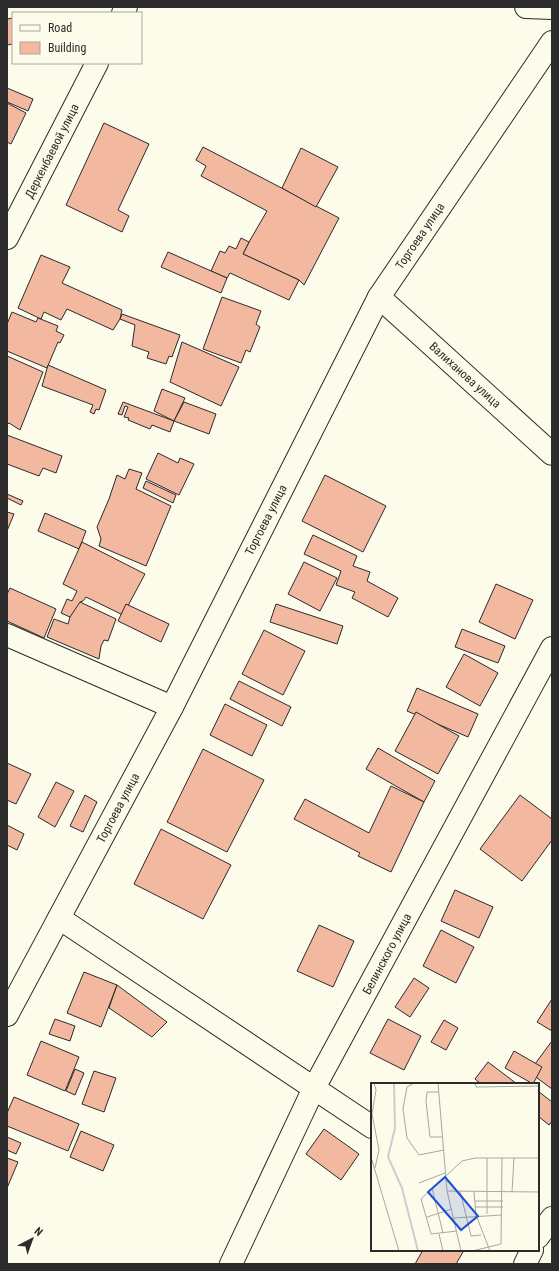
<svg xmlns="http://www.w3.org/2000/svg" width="559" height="1271" font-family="'Roboto Condensed',sans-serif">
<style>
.building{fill:#f2b8a0;stroke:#2b2b2b}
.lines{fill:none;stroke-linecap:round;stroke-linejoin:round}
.minor-casing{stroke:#2b2b2b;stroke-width:24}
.minor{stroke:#fdfbea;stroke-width:22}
.labels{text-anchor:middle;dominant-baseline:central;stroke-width:3;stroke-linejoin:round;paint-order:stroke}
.street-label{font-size:12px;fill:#2b2b2b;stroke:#fdfbea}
.inset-river{fill:none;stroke:#c7d0d0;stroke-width:2}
.inset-road{fill:none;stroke:#a9a89e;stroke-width:1}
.view{fill:#1d4ed8;fill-opacity:0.15;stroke:#1d4ed8;stroke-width:2}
.inset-edge{fill:none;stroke:#2b2b2b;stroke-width:2}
</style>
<rect width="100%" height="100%" fill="#fdfbea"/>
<!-- building -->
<g class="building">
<path d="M13,18v26l-6,1v-26z"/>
<path d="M7,88l26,11 -5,12 -21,-9z"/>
<path d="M7,103l19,10 -15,31 -4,-2z"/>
<path d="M104,123l45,21 -31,66 11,6 -7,16 -56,-27z"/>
<path d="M203,147l136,71 -35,67 -5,-5 -56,-26 6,-12 18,-31 -66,-35 5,-10 -10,-6z"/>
<path d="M301,148l37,19 -22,40 -34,-19z"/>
<path d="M241,238l8,4 -6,12 56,26 -10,20 -59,-27 -3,5 -16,-7 9,-20 5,2 4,-7 7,3z"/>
<path d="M168,252l59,26 -6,15 -60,-26z"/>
<path d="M41,255l29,12 -8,16 60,27 -2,9 -7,11 -46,-21 -6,11 -17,-8 -3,7 -23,-11z"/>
<path d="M222,297l39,14 -5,13 4,3 -10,25 -4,-2 -5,13 -38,-14z"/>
<path d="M12,312l24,10 2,-4 20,8 -2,5 8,4 -4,8 -2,-1 -11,26 -40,-17v-27z"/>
<path d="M122,314l58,21 -8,22 -3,-1 -3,8 -19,-6 2,-6 -17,-6 3,-21 -15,-6z"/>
<path d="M182,342l57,25 -18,39 -51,-24z"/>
<path d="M7,356l36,16 -23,58 -11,-7 -2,2z"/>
<path d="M48,365l58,25 -7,20 -3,-1 -2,5 -4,-2 3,-7 -51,-19z"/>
<path d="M162,389l23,9 -11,23 -20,-10z"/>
<path d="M123,402l51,19 -4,11 -18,-7 -2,4 -22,-9 1,-2 -5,-1 4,-10 -3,-1 -3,9 -4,-1z"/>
<path d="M184,402l32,12 -7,20 -35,-13z"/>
<path d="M7,435l55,21 -6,17 -13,-5 -4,8 -32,-12z"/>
<path d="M158,453l20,10 2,-5 14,6 -15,31 -33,-16z"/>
<path d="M129,469l13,4 -6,16 35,17 -25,60 -47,-20 2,-7 -4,-12 12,-28 8,-24 8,4z"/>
<path d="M325,475l61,31 -23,46 -61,-31z"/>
<path d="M146,481l30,14 -3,8 -30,-15z"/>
<path d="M7,494l16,7 -2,4 -14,-7z"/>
<path d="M7,512l7,2 -7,17z"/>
<path d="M45,513l41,18 -7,18 -41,-18z"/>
<path d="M313,535l44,21 -4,10 17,6 -3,9 31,17 -10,19 -36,-19 3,-6 -19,-7 5,-14 -37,-17z"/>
<path d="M82,542l63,32 -22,41 -37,-18 -3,4 -3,1 -1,6 -9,9 -9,-4 6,-14 5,2 5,-10 -14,-7z"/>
<path d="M304,562l33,16 -17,33 -32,-17z"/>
<path d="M496,584l37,16 -18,39 -36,-17z"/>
<path d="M10,588l46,21 -12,29 -37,-17v-27z"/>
<path d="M80,602l36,17 -8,22 -4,-1 -3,6 -2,13 -52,-22 7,-18 14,5 2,-7z"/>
<path d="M126,604l43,20 -8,18 -43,-21z"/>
<path d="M276,604l67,22 -6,18 -67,-22z"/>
<path d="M462,629l43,17 -7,17 -43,-16z"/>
<path d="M264,630l41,21 -22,44 -41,-21z"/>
<path d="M464,654l34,19 -18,33 -34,-19z"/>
<path d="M239,681l52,26 -9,19 -52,-27z"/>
<path d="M417,688l61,26 -10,23 -61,-26z"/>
<path d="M225,704l42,21 -15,31 -42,-21z"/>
<path d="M416,712l43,24 -21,38 -43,-23z"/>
<path d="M378,748l57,33 -11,21 -58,-33z"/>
<path d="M203,749l61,31 -37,72 -60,-30z"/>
<path d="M7,763l24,11 -15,30 -9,-4z"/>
<path d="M56,782l18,9 -19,36 -17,-10z"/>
<path d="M391,786l33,16 -33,70 -33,-16 2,-3 -66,-34 11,-20 64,34z"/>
<path d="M85,795l12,7 -14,30 -13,-6z"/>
<path d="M520,795l32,24v21l-30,41 -42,-32z"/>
<path d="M7,825l17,9 -7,16 -10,-5z"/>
<path d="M161,829l70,36 -28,54 -69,-35z"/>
<path d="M455,890l38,17 -14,31 -38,-17z"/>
<path d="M319,925l35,16 -21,46 -36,-16z"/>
<path d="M441,930l33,17 -18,36 -33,-17z"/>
<path d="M84,972l33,13 -16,42 -34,-14z"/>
<path d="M414,978l15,10 -19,29 -15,-10z"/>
<path d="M117,985l50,37 -15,15 -43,-29z"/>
<path d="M552,999v32l-15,-9z"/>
<path d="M55,1019l20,7 -5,15 -21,-7z"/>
<path d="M388,1019l33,17 -17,34 -34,-17z"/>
<path d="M444,1020l14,8 -12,22 -15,-8z"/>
<path d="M41,1041l38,16 -14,34 -38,-16z"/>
<path d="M552,1041v48l-23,-17z"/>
<path d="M514,1051l28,16 -9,17 -28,-16z"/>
<path d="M488,1062l29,22h-36l-6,-5z"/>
<path d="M75,1069l9,4 -9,22 -9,-4z"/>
<path d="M94,1071l22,7 -12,34 -22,-8z"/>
<path d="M538,1091l14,11v19l-3,4 -11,-9z"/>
<path d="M14,1097l65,27 -11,27 -61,-25v-13z"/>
<path d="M324,1129l35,25 -18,26 -35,-26z"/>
<path d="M81,1131l33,14 -11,26 -33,-14z"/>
<path d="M7,1137l14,6 -5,11 -9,-4z"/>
<path d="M7,1158l11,4 -11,26z"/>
<path d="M423,1250h37l3,2 -7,12h-41z"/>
</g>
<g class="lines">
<defs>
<g id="minor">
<path d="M526,7l26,1"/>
<path d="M123,13l3,-6"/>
<path d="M7,238l90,-175"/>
<path d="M379,297l173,157"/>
<path d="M7,635l165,72"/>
<path d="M59,918l313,209"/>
<path d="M7,1015l165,-308 207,-410 173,-255"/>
<path d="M538,1237l14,-19"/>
<path d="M231,1264l83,-176 238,-440"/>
<path d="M525,1264l7,-14"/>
</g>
</defs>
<!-- minor casing -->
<use href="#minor" class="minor-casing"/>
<!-- minor -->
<use href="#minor" class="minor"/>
</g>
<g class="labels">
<!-- street labels -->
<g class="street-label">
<text transform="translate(52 151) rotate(-63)">Деркенбаевой улица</text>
<text transform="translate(420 236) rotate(-56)">Торгоева улица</text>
<text transform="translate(465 375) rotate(42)">Валиханова улица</text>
<text transform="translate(266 520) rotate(-63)">Торгоева улица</text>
<text transform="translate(118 808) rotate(-62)">Торгоева улица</text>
<text transform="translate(387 954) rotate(-62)">Белинского улица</text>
</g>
</g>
<!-- overview -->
<g transform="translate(371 1083)">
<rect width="168" height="168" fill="#fdfbea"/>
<path class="inset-river" d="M23,0l1,45 -7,29 14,31 16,63"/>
<path class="inset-road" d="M3,0l2,7 -4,24 7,36 -4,18M43,0l-7,4 -4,22 4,29 12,17 25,-5M67,0l9,108 14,60M104,0l1,4 63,-1M67,9h-11l-1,9 4,36h12M0,74l28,94M48,100l26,-10M61,105l11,45M76,108l92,1M89,108l11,45 10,-1M103,109l2,23 14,36M141,109l2,-34M104,118h28M105,124h27M116,131v-56M56,134l25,-8M83,135l48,-3M86,148l-26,3 -10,-35 41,-38 13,-3h64M68,151l4,17M101,168l29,-7 1,-86"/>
<path class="view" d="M74,94l33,39 -17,14 -33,-38z"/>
<rect width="168" height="168" class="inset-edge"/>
</g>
<!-- border -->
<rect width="559" height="1271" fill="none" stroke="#2b2b2b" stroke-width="16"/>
<!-- legend -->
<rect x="12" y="12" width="130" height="52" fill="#fdfbea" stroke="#a9a89e"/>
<rect x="20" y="25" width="20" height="6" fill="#fdfbea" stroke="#a9a89e"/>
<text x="48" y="32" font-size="12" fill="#2b2b2b">Road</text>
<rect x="20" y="42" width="20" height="12" fill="#f2b8a0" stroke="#a9a89e"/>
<text x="48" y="52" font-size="12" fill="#2b2b2b">Building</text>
<!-- north arrow -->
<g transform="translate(32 1239) rotate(41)" stroke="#fdfbea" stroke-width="3" paint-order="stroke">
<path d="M0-3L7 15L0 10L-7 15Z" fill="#2b2b2b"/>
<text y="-6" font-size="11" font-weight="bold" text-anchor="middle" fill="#2b2b2b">N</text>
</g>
</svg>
